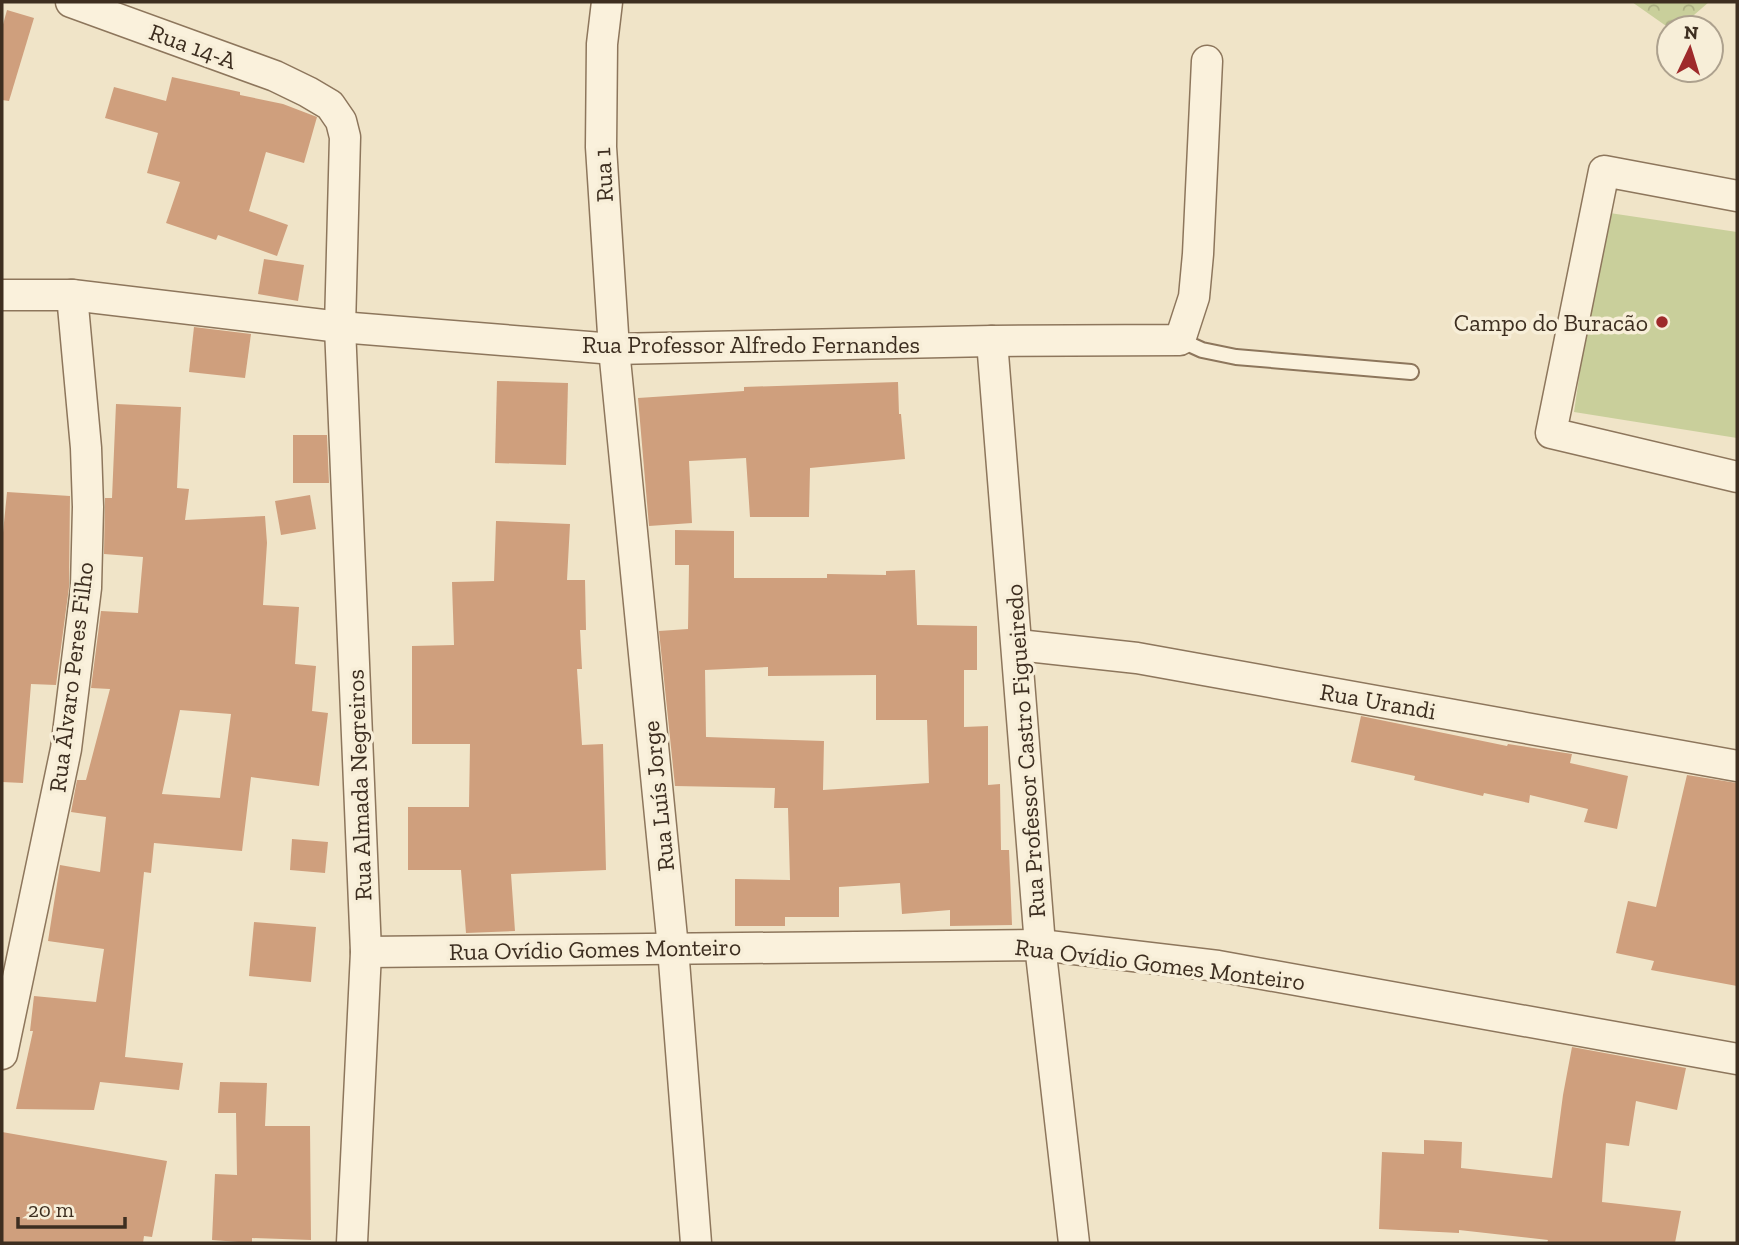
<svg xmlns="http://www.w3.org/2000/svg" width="1739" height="1245" font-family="'Zilla Slab',serif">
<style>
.forest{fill:url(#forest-crowns)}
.pitch{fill:#c9cf9b}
.building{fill:#cf9f7d;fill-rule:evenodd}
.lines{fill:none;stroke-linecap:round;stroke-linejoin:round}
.lane-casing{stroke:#8d765c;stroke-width:18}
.street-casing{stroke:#8d765c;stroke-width:33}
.lane{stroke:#faf1dc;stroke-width:14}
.street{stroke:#faf1dc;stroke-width:30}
.poi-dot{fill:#9e2a2b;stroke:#f7eed8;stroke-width:2.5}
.labels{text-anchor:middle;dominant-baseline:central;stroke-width:7;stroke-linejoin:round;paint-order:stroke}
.street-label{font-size:24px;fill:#3d2e20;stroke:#f7eed8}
.poi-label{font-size:24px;fill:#3d2e20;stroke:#f7eed8;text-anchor:end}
</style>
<defs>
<pattern id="forest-crowns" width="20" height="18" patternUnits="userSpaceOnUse" patternTransform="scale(1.75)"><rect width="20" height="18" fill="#c9cf9b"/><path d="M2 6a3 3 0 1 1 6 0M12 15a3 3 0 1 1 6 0" fill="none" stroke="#aeb285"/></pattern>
</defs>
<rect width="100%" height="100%" fill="#f0e4c8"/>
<!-- forest -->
<path class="forest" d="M1632,2h77l-30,26h-10z"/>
<!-- pitch -->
<path class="pitch" d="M1603,212l134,20v206l-163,-26z"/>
<!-- building -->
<g class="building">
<path d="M7,10l27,8 -25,83 -7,-1v-72z"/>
<path d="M172,77l68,15v3l43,9 34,13 -13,46 -38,-11 -17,59 39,14 -11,31 -59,-21 -2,5 -50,-17 14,-41 -33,-9 11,-40 -53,-15 9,-31 52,14z"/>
<path d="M264,259l40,6 -6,36 -40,-7z"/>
<path d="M194,327l57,7 -6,44 -56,-6z"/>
<path d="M497,381l71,2 -2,82 -71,-2z"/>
<path d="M898,382l1,32h2l4,45 -95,9 -1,49h-59l-4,-59 -57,3 3,62 -43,3 -11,-128 106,-7v-4z"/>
<path d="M116,404l65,3 -4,81 12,1 -4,31 80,-4 2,27 -4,62 36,2 -4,57 21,2 -4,45 16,2 -9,73 -68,-9 -9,74 -88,-8 -3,30 -7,-1 -19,185 58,6 -4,27 -79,-8 -6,28 -78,-1 17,-78h-3l4,-35 62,6 8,-53 -56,-8 12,-76 40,7 6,-55 -35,-5 6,-32h9l24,-91 -19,-1 10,-77 37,2 5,-56 -39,-3 1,-56h7zM180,710l51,4 -11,84 -58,-4z"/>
<path d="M293,435h34l2,48h-36z"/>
<path d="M7,492l63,4 -1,91 -13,98 -25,-1 -8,99 -21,-1v-239z"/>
<path d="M310,495l6,34 -35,6 -6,-34z"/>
<path d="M496,521l74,3 -3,56h18l1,50h-6l2,39h-5l5,76 21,-1 3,126 -95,4 4,57 -49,2 -5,-63h-53v-63h61l1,-63h-58v-98l42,-1 -2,-63 42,-1z"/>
<path d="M675,530l59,1v47h93v-4l59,1v-4l29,-1 2,55 60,1v44h-13v57l24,-1v59l12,-1 1,66h8l3,75 -62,1v-16l-48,4 -2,-31 -61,4v30h-54v9h-50v-47l55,1 -2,-72h-14l1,-20 -100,-2 -16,-155 29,-2 1,-64h-14zM768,667v9l108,-1v45h51l2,63 -106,7 1,-49 -118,-4 -1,-67z"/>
<path d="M1361,716l146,30 1,-2 64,10 -2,9 58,13 -11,53 -33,-7 4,-13 -58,-14 -1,8 -45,-10 -1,3 -69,-16 1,-4 -64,-14z"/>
<path d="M1687,775l50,8v203l-86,-16 3,-9 -38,-8 12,-52 28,6z"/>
<path d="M292,839l36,3 -3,31 -35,-3z"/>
<path d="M254,922l62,5 -5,55 -62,-6z"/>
<path d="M1572,1047l114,21 -9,42 -41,-9 -7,45 -23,-3 -4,59 79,9 -6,32h-128l1,-3 -89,-10v3l-80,-4 3,-77 42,2v-14l38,2 -1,26 91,10 11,-83z"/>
<path d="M220,1082l47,1 -2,43h45l1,114 -59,-2v5l-40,-3 3,-66 22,1 -1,-62h-18z"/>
<path d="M2,1132l165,29 -15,76 -8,-1 -1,7h-141z"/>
</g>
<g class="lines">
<defs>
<path id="lane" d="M1180,340l22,10 34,7 175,15"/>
<g id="street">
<path d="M71,2l204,74 33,16 22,13 11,16 4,16 -5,190 26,625 -14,291"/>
<path d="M607,2l-5,42 -1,103 13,202 59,599 23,295"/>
<path d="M1737,196l-133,-25 -53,262 186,44"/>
<path d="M2,295h70l268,32 274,22 378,-8 188,-1 14,-43 4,-43 9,-193"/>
<path d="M992,341l48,604 34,298"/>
<path d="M1018,645l119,13 600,108"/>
<path d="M366,952l674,-7 178,21 519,93"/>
<path d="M2,1054l64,-305 20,-161 2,-81 -2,-59 -14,-153"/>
</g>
</defs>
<!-- lane casing -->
<use href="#lane" class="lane-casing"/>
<!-- street casing -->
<use href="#street" class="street-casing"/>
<!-- lane -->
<use href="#lane" class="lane"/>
<!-- street -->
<use href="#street" class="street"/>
</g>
<!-- markers -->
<circle class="poi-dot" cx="1662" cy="322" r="7"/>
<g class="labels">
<!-- street labels -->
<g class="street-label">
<text transform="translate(193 46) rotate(20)">Rua 14-A</text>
<text transform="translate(603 175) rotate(-93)">Rua 1</text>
<text x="751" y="344">Rua Professor Alfredo Fernandes</text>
<text transform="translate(71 677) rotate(-83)">Rua Álvaro Peres Filho</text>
<text transform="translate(1378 701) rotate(10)">Rua Urandi</text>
<text transform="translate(1025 751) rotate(-94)">Rua Professor Castro Figueiredo</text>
<text transform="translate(359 785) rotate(-92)">Rua Almada Negreiros</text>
<text transform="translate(658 796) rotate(-96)">Rua Luís Jorge</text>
<text transform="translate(595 949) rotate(-1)">Rua Ovídio Gomes Monteiro</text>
<text transform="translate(1160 964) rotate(7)">Rua Ovídio Gomes Monteiro</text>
</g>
<!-- poi labels -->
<g class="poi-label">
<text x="1648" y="322">Campo do Buracão</text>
</g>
</g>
<!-- border -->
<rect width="1739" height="1245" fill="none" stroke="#3d2e20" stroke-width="7"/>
<!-- north arrow -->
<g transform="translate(1690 49) rotate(4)"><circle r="33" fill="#f7eed8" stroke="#ada18e" stroke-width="2"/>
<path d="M0-5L12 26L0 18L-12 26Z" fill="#9e2a2b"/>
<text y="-10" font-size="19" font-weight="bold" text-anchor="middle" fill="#3d2e20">N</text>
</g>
<!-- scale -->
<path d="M18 1217v10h107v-10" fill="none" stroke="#3d2e20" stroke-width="3.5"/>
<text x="28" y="1217" font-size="21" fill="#3d2e20" stroke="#f7eed8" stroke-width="5" paint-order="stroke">20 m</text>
</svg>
